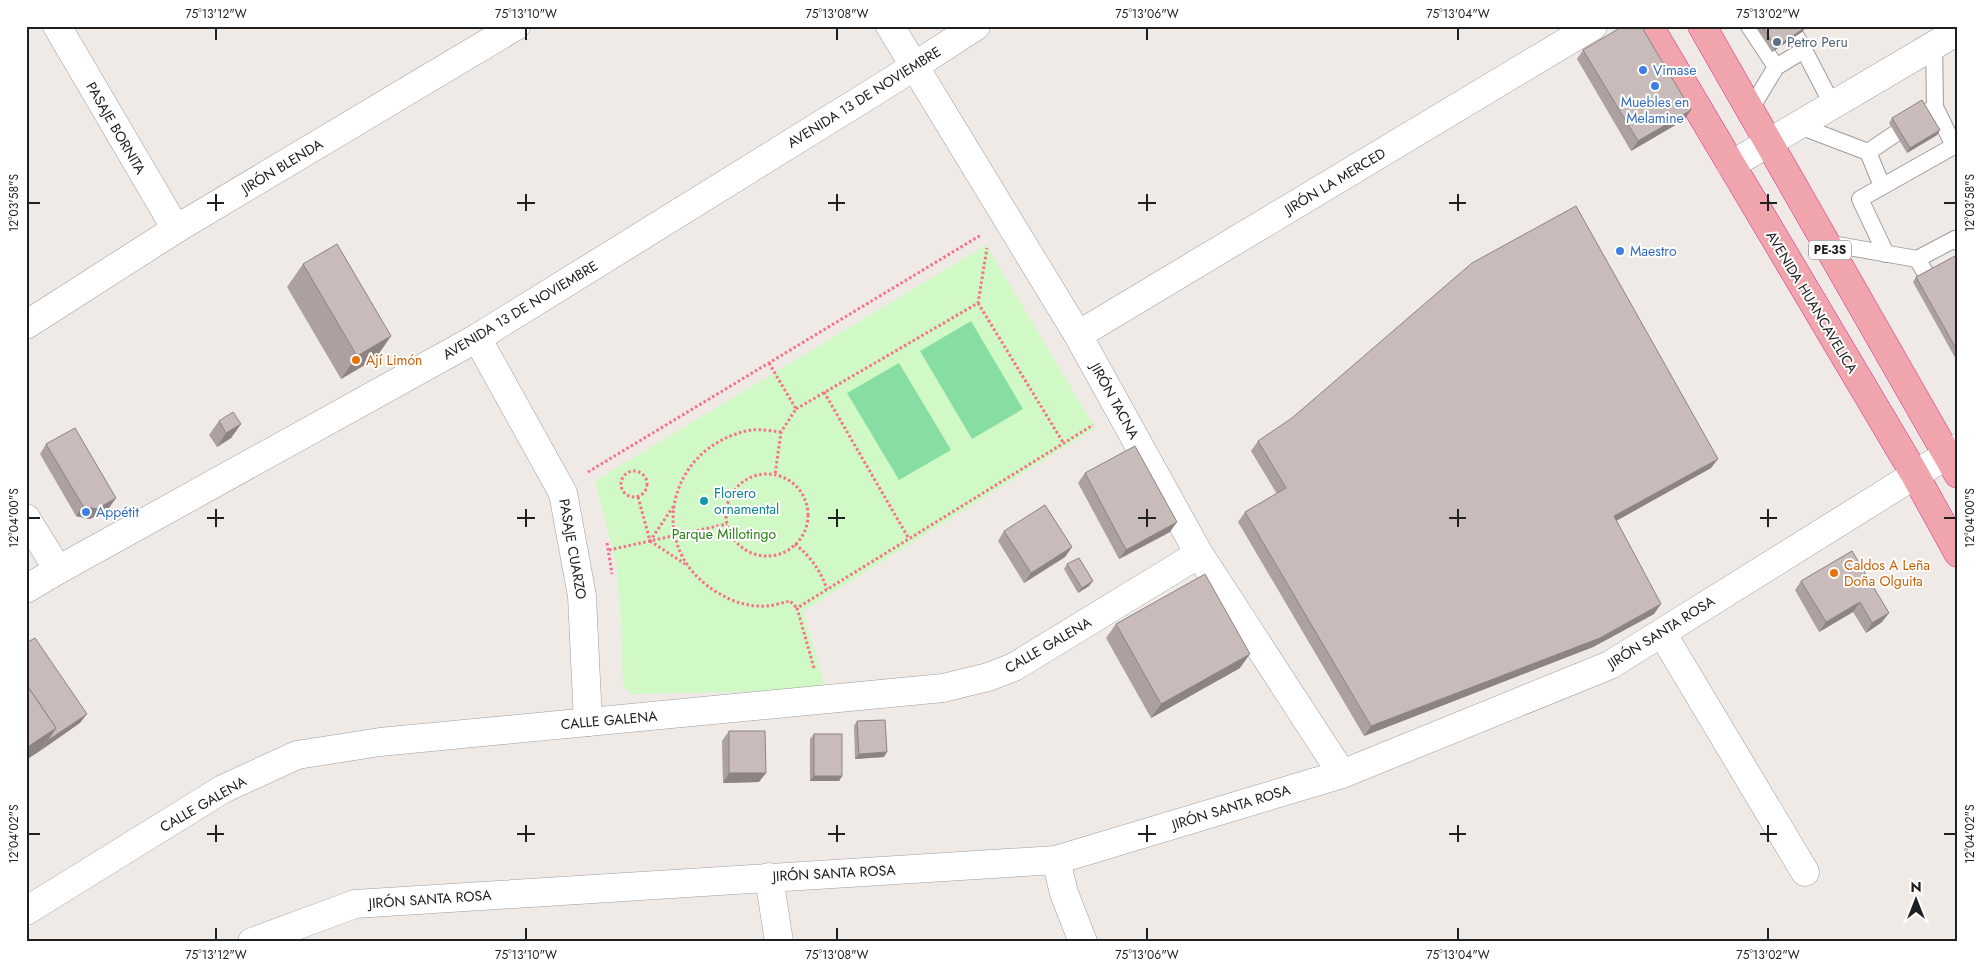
<svg xmlns="http://www.w3.org/2000/svg" width="1984" height="968" font-family="Jost,sans-serif">
<style>
.park{fill:#d0f9c5}
.pitch{fill:#86dea3}
.lines{fill:none;stroke-linecap:round;stroke-linejoin:round}
.service-casing{stroke:#9d9d9d;stroke-width:18}
.minor-casing{stroke:#9d9d9d;stroke-width:29}
.trunk-casing{stroke:#d92998;stroke-width:29}
.path{stroke:#f87089;stroke-width:3;stroke-dasharray:2.5 2.5;stroke-linecap:butt}
.service{stroke:#fff;stroke-width:16}
.minor{stroke:#fff;stroke-width:28}
.trunk{stroke:#f0a5ad;stroke-width:28}
.wall{fill:#aca1a0}
.shaded-wall{fill:#8c8382}
.building{fill:#c8bbba;stroke:#8c8382}
.ticks{fill:none;stroke:#202020;stroke-width:2}
.service-dot{fill:#5c6f8a;stroke:#fff;stroke-width:2}
.shop-dot{fill:#3f7fe0;stroke:#fff;stroke-width:2}
.food-dot{fill:#e8710a;stroke:#fff;stroke-width:2}
.culture-dot{fill:#0f9aa8;stroke:#fff;stroke-width:2}
.labels{text-anchor:middle;dominant-baseline:central;stroke-width:4;stroke-linejoin:round;paint-order:stroke}
.shield{fill:#fff;stroke:#636363;stroke-width:1}
.shield-label{font-size:12px;font-weight:bold;fill:#202020}
.service-label{font-size:14px;fill:#4e5e75;stroke:#fff;text-anchor:start}
.shop-label{font-size:14px;fill:#366cbe;stroke:#fff;text-anchor:start}
.street-label{font-size:14px;fill:#202020;stroke:#fff}
.food-label{font-size:14px;fill:#c56008;stroke:#fff;text-anchor:start}
.culture-label{font-size:14px;fill:#0d838f;stroke:#fff;text-anchor:start}
.park-label{font-size:14px;fill:#247f0d;stroke:#fff}
.neatline{fill:none;stroke:#202020;stroke-width:2}
.ticks-label{font-size:12px;text-anchor:middle;fill:#202020}
</style>
<rect width="100%" height="100%" fill="#f0eae7"/>
<!-- park -->
<path class="park" d="M986,245l109,183 -292,183 23,79 -195,4 -8,-9 -3,-78 -4,-45 -21,-81z"/>
<!-- pitch -->
<g class="pitch">
<path d="M971,321l52,88 -51,30 -52,-88z"/>
<path d="M899,363l52,87 -52,30 -52,-87z"/>
</g>
<g class="lines">
<defs>
<g id="service">
<path d="M1749,26l27,41 -26,43"/>
<path d="M1804,50l28,54"/>
<path d="M1776,67l28,-17 -14,-24"/>
<path d="M1797,125l71,27 67,-45 -1,-64"/>
<path d="M1868,152l14,34"/>
<path d="M1826,243l91,16 41,67"/>
<path d="M1886,254l-26,-55 94,-53 -19,-39"/>
<path d="M1917,259l38,-20 3,3"/>
</g>
<g id="minor">
<path d="M57,26l119,203"/>
<path d="M890,26l188,309 121,219 143,220"/>
<path d="M1731,165l227,-134"/>
<path d="M26,325l150,-96 340,-203"/>
<path d="M1078,335l515,-309"/>
<path d="M477,338l86,155 19,103 6,126"/>
<path d="M26,518l32,52"/>
<path d="M26,589l32,-19 419,-232 416,-258 83,-54"/>
<path d="M1662,633l143,239"/>
<path d="M1056,860l8,33 19,49"/>
<path d="M769,877l10,65"/>
<path d="M26,911l197,-122 74,-34 83,-13 563,-54 45,-11 26,-10 185,-113"/>
<path d="M252,942l103,-38 701,-44 286,-86 268,-109 348,-217"/>
</g>
<g id="trunk">
<path d="M1649,26l265,447 44,80"/>
<path d="M1702,26l256,448"/>
</g>
</defs>
<!-- service casing -->
<use href="#service" class="service-casing"/>
<!-- minor casing -->
<use href="#minor" class="minor-casing"/>
<!-- trunk casing -->
<use href="#trunk" class="trunk-casing"/>
<!-- path -->
<g class="path">
<path d="M978,303l86,141"/>
<path d="M769,363l27,46 -15,23 -6,43"/>
<path d="M824,392l85,147"/>
<path d="M796,409l182,-106 9,-55"/>
<path d="M781,432c-9,-1 -21,-3 -30,-2 -85,16 -108,121 -31,164 12,7 26,12 40,12 10,1 21,-3 30,-5l7,7"/>
<circle cx="634" cy="484" r="13"/>
<path d="M588,472l393,-237"/>
<circle cx="767" cy="515" r="41"/>
<path d="M638,497l12,44 23,-34"/>
<path d="M650,541l35,23"/>
<path d="M607,543l5,31"/>
<path d="M795,544c16,13 25,26 32,45"/>
<path d="M609,550l118,-26"/>
<path d="M814,668l-17,-60 296,-183"/>
</g>
<!-- service -->
<use href="#service" class="service"/>
<!-- minor -->
<use href="#minor" class="minor"/>
<!-- trunk -->
<use href="#trunk" class="trunk"/>
</g>
<!-- wall -->
<g class="wall">
<path d="M1755,26h50l-3,6 -30,20z"/>
<path d="M1583,50l101,70 -53,31 -54,-92z"/>
<path d="M1892,118l45,17 -30,18 -18,-30z"/>
<path d="M1958,255v108l-45,-81 3,-5z"/>
<path d="M303,264l88,72 -16,23 -34,20 -54,-92z"/>
<path d="M219,421l22,3 -10,14 -14,9 -8,-12z"/>
<path d="M1258,441l453,27 -95,53 38,93 -61,33 -229,89 -126,-214 7,-10 32,-18 -26,-43z"/>
<path d="M46,444l63,64 -19,11 -14,-3 -36,-62z"/>
<path d="M1085,473l85,59 -51,27 -41,-76z"/>
<path d="M1004,531l68,16 -7,10 -41,26 -26,-42z"/>
<path d="M1852,551l30,71 -16,11 -13,-21 -34,20 -24,-42 6,-9z"/>
<path d="M1067,564l22,22 -11,7 -14,-24z"/>
<path d="M1116,624l124,44 -89,50 -45,-80z"/>
<path d="M857,721l27,36 -29,2 -1,-33z"/>
<path d="M729,731l30,51 -36,1 -1,-42z"/>
<path d="M814,734l28,42 -3,5h-29v-42z"/>
</g>
<!-- shaded-wall -->
<g class="shaded-wall">
<path d="M1806,27l-4,5 -30,20 4,-5z"/>
<path d="M1691,110l-7,10 -53,31 7,-10z"/>
<path d="M1940,130l-3,5 -30,18 3,-5z"/>
<path d="M391,336l-16,23 -34,20 16,-23z"/>
<path d="M241,424l-10,14 -14,9 9,-14z"/>
<path d="M1718,459l-7,9 -104,58 7,-10z"/>
<path d="M116,498l-7,10 -19,11 -14,-3 7,-10z"/>
<path d="M1177,522l-7,10 -51,27 7,-9z"/>
<path d="M1072,547l-7,10 -41,26 7,-10z"/>
<path d="M1093,581l-4,5 -11,7 4,-5z"/>
<path d="M1860,602l-7,10 -34,20 7,-10z"/>
<path d="M1661,604l-7,10 -61,33 -229,89 7,-10z"/>
<path d="M1889,613l-7,9 -16,11 6,-10z"/>
<path d="M1250,654l-10,14 -89,50 10,-14z"/>
<path d="M87,714l-7,9 -40,28 7,-10z"/>
<path d="M56,728l-16,23 -14,9v-12z"/>
<path d="M887,752l-3,5 -29,2 4,-5z"/>
<path d="M729,773h37l-7,9 -36,1z"/>
<path d="M814,776h28l-3,5h-29z"/>
</g>
<!-- building -->
<g class="building">
<path d="M1623,26h18l50,84 -53,31 -55,-91z"/>
<path d="M1762,26h43l1,1 -30,20z"/>
<path d="M1922,100l18,30 -30,18 -18,-30z"/>
<path d="M1576,206l142,253 -104,57 47,88 -61,34 -229,88 -126,-214 41,-24 -28,-47 34,-23 180,-155z"/>
<path d="M337,244l54,92 -34,20 -54,-92z"/>
<path d="M1957,255h1v97l-42,-75z"/>
<path d="M233,412l8,12 -15,9 -7,-12z"/>
<path d="M75,428l41,70 -19,11 -14,-3 -37,-62z"/>
<path d="M1135,446l42,76 -51,28 -41,-77z"/>
<path d="M1045,505l27,42 -41,26 -27,-42z"/>
<path d="M1852,551l37,62 -17,10 -12,-21 -34,20 -25,-41z"/>
<path d="M1079,558l14,23 -11,7 -15,-24z"/>
<path d="M1205,574l45,80 -89,50 -45,-80z"/>
<path d="M35,638l52,76 -40,27 9,-13 -30,-44v-41z"/>
<path d="M26,684l30,44 -30,20z"/>
<path d="M885,720l2,32 -28,2 -2,-33z"/>
<path d="M729,731h36l1,42h-37z"/>
<rect x="814" y="734" width="28" height="42"/>
</g>
<!-- ticks -->
<path class="ticks" d="M216,28v12M526,28v12M837,28v12M1147,28v12M1458,28v12M1768,28v12M216,194v17M526,194v17M837,194v17M1147,194v17M1458,194v17M1768,194v17M28,203h12M207,203h17M517,203h18M828,203h17M1138,203h18M1449,203h17M1760,203h17M1944,203h12M216,509v18M526,509v18M837,509v18M1147,509v18M1458,509v18M1768,509v18M28,518h12M207,518h17M517,518h18M828,518h17M1138,518h18M1449,518h17M1760,518h17M1944,518h12M216,825v17M526,825v17M837,825v17M1147,825v17M1458,825v17M1768,825v17M28,834h12M207,834h17M517,834h18M828,834h17M1138,834h18M1449,834h17M1760,834h17M1944,834h12M216,928v12M526,928v12M837,928v12M1147,928v12M1458,928v12M1768,928v12"/>
<!-- markers -->
<circle class="service-dot" cx="1777" cy="42" r="5"/>
<g class="shop-dot">
<circle cx="1643" cy="70" r="5"/>
<circle cx="1655" cy="86" r="5"/>
<circle cx="1620" cy="251" r="5"/>
<circle cx="86" cy="512" r="5"/>
</g>
<g class="food-dot">
<circle cx="356" cy="360" r="5"/>
<circle cx="1834" cy="573" r="5"/>
</g>
<circle class="culture-dot" cx="704" cy="501" r="5"/>
<g class="labels">
<!-- shield labels -->
<rect class="shield" x="1809" y="240.5" width="42" height="19" rx="4"/>
<g class="shield-label">
<text x="1830" y="250">PE-3S</text>
</g>
<!-- service labels -->
<g class="service-label">
<text x="1787" y="42">Petro Peru</text>
</g>
<!-- shop labels -->
<g class="shop-label">
<text x="1653" y="70">Vimase</text>
<text x="1655" y="102" text-anchor="middle">Muebles en<tspan x="1655" dy="16">Melamine</tspan></text>
<text x="1630" y="251">Maestro</text>
<text x="96" y="512">Appétit</text>
</g>
<!-- street labels -->
<g class="street-label">
<text transform="translate(864 97) rotate(-32)">AVENIDA 13 DE NOVIEMBRE</text>
<text transform="translate(116 128) rotate(60)">PASAJE BORNITA</text>
<text transform="translate(282 166) rotate(-31)">JIRÓN BLENDA</text>
<text transform="translate(1335 181) rotate(-31)">JIRÓN LA MERCED</text>
<text transform="translate(1812 302) rotate(59)">AVENIDA HUANCAVELICA</text>
<text transform="translate(520 310) rotate(-31)">AVENIDA 13 DE NOVIEMBRE</text>
<text transform="translate(1115 401) rotate(61)">JIRÓN TACNA</text>
<text transform="translate(573 549) rotate(80)">PASAJE CUARZO</text>
<text transform="translate(1661 632) rotate(-32)">JIRÓN SANTA ROSA</text>
<text transform="translate(1048 645) rotate(-30)">CALLE GALENA</text>
<text transform="translate(609 720) rotate(-5)">CALLE GALENA</text>
<text transform="translate(203 804) rotate(-30)">CALLE GALENA</text>
<text transform="translate(1231 807) rotate(-17)">JIRÓN SANTA ROSA</text>
<text transform="translate(834 873) rotate(-3)">JIRÓN SANTA ROSA</text>
<text transform="translate(430 899) rotate(-4)">JIRÓN SANTA ROSA</text>
</g>
<!-- food labels -->
<g class="food-label">
<text x="366" y="360">Ají Limón</text>
<text x="1844" y="565">Caldos A Leña<tspan x="1844" dy="16">Doña Olguita</tspan></text>
</g>
<!-- culture labels -->
<g class="culture-label">
<text x="714" y="493">Florero<tspan x="714" dy="16">ornamental</tspan></text>
</g>
<!-- park labels -->
<g class="park-label">
<text x="724" y="534">Parque Millotingo</text>
</g>
</g>
<!-- border -->
<rect width="1984" height="968" fill="none" stroke="#ffffff" stroke-width="55"/>
<!-- north arrow -->
<g transform="translate(1916 900)" stroke="#ffffff" stroke-width="4" paint-order="stroke">
<path d="M0-4L9 19L0 12L-9 19Z" fill="#202020"/>
<text y="-8" font-size="14" font-weight="bold" text-anchor="middle" fill="#202020">N</text>
</g>
<rect x="28" y="28" width="1928" height="912" class="neatline"/>
<g class="ticks-label">
<text x="216" y="18">75°13'12"W</text>
<text x="526" y="18">75°13'10"W</text>
<text x="837" y="18">75°13'08"W</text>
<text x="1147" y="18">75°13'06"W</text>
<text x="1458" y="18">75°13'04"W</text>
<text x="1768" y="18">75°13'02"W</text>
<text transform="translate(14 203) rotate(-90)" y="4">12°03'58"S</text>
<text transform="translate(1970 203) rotate(-90)" y="4">12°03'58"S</text>
<text transform="translate(14 518) rotate(-90)" y="4">12°04'00"S</text>
<text transform="translate(1970 518) rotate(-90)" y="4">12°04'00"S</text>
<text transform="translate(14 834) rotate(-90)" y="4">12°04'02"S</text>
<text transform="translate(1970 834) rotate(-90)" y="4">12°04'02"S</text>
<text x="216" y="959">75°13'12"W</text>
<text x="526" y="959">75°13'10"W</text>
<text x="837" y="959">75°13'08"W</text>
<text x="1147" y="959">75°13'06"W</text>
<text x="1458" y="959">75°13'04"W</text>
<text x="1768" y="959">75°13'02"W</text>
</g>
</svg>
